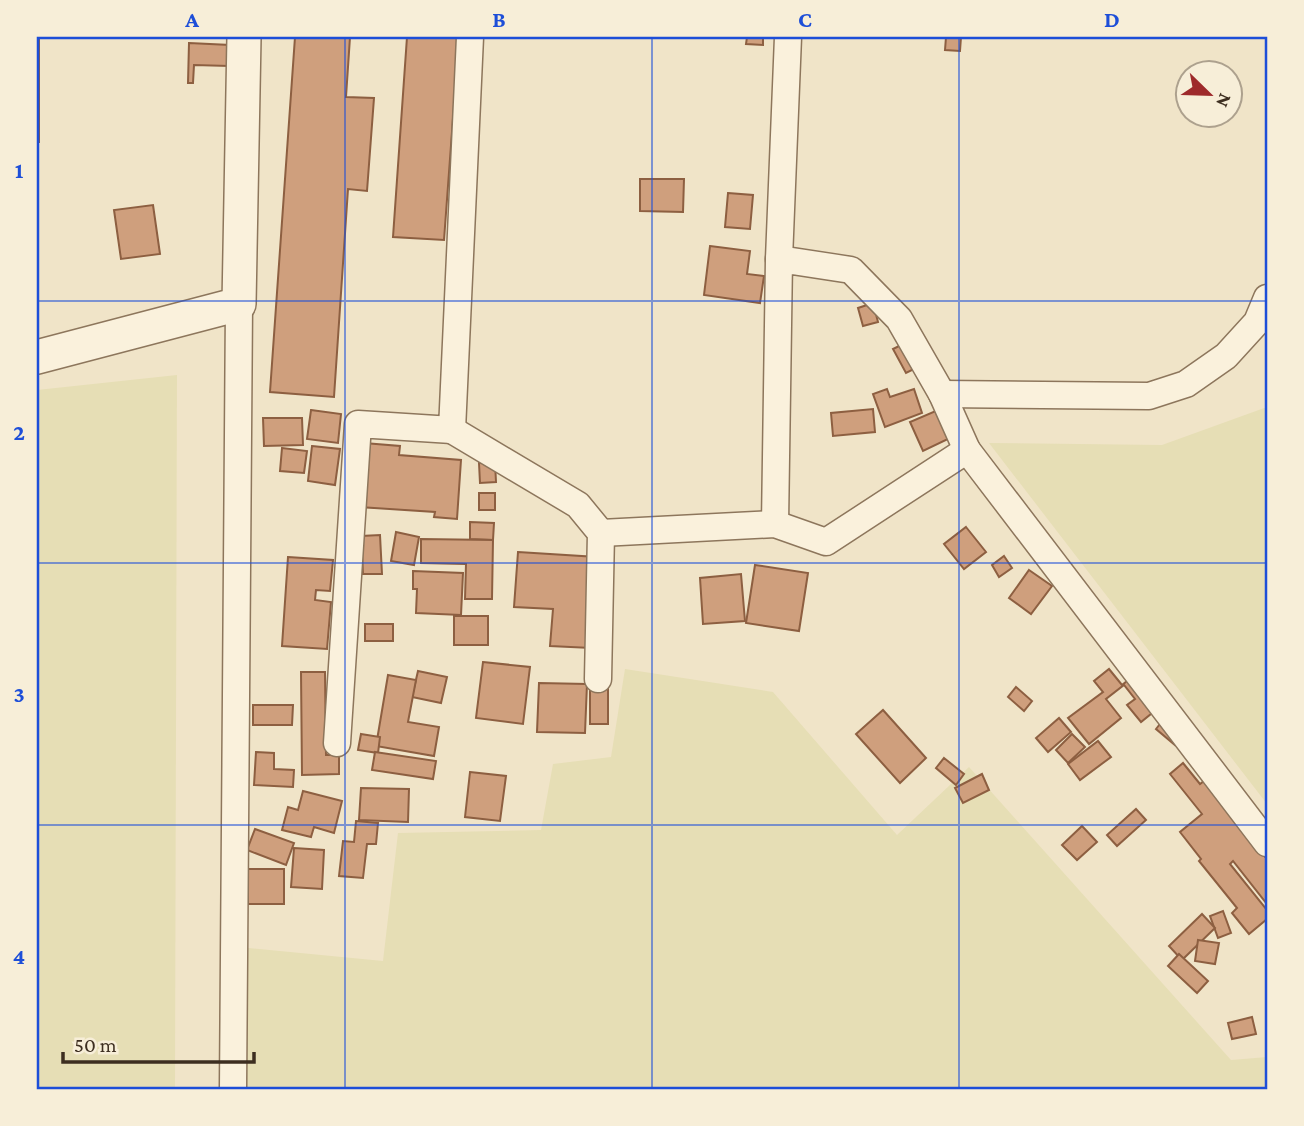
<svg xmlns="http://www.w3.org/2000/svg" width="1304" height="1126" font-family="'Crimson Pro',serif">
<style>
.farmland{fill:#e6deb5}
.building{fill:#cf9f7d;stroke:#8d5f41;stroke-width:2}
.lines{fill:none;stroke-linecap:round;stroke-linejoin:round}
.minor-casing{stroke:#8d765c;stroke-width:29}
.tertiary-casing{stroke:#8d765c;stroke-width:36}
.minor{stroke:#faf1dc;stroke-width:26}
.tertiary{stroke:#faf1dc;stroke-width:33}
.grid{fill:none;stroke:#1d4ed8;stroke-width:2;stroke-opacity:0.55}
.neatline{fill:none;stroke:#1d4ed8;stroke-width:2.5}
.grid-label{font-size:23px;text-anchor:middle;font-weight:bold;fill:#1d4ed8}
</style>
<rect width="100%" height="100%" fill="#f0e4c8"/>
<!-- farmland -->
<g class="farmland">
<path d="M177,375l-2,714h-138v-699z"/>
<path d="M1267,407v397l-278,-361 173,2z"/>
<path d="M625,669l148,23 124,143 72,-68 262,293 36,-3v32h-1039v-143l155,15 15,-128 143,-3 12,-66 58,-7z"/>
</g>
<!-- building -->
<g class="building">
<rect x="37" y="37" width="2" height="105"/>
<path d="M295,37h55l-4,60 28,1 -7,93 -19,-2 -14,208 -64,-5z"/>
<path d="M407,37h52l-15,203 -51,-3z"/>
<path d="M747,37h16v8l-17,-1z"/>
<path d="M946,37h15l-1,14 -15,-1z"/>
<path d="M189,43l41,2 -1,21 -35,-1 -1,18h-5z"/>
<path d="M640,179h44l-1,33 -43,-1z"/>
<path d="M728,193l25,2 -3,34 -25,-2z"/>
<path d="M153,205l7,49 -39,5 -7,-49z"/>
<path d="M710,246l40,5 -3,23 17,2 -4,27 -56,-8z"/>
<path d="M873,303l5,19 -15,4 -5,-18z"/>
<path d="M905,343l13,24 -12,6 -13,-24z"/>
<path d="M887,389l3,8 24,-8 8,24 -37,14 -12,-33z"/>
<path d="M873,409l2,23 -42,4 -2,-23z"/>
<path d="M311,410l30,4 -3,29 -31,-4z"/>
<path d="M938,410l12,28 -27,13 -13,-29z"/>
<path d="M263,418h39l1,27 -39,1z"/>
<path d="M364,443l36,3 -1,9 62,5 -4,59 -23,-2 1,-5 -76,-5z"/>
<path d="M312,446l28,3 -5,36 -27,-4z"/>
<path d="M282,448l25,3 -3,22 -24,-2z"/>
<path d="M495,462l1,20 -16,1 -1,-20z"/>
<rect x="479" y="493" width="16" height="17"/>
<path d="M470,522l24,1 -1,17 -23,-1z"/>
<path d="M966,527l20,25 -22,17 -20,-25z"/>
<path d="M396,532l23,5 -5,28 -23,-4z"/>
<path d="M380,535l2,39h-19l-2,-38z"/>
<path d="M421,539l72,1 -1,59h-27l1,-35 -45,-1z"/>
<path d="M518,552l79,5 -6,91 -41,-2 3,-37 -39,-2z"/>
<path d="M1004,556l8,12 -13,9 -7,-12z"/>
<path d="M288,557l45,3 -3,31 -14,-1 -1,10 16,2 -4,47 -45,-3z"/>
<path d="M755,565l53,8 -9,58 -53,-8z"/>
<path d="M1029,570l23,16 -21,28 -22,-16z"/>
<path d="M413,571l50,2 -2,42 -45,-2 1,-24h-4z"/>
<path d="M741,574l4,47 -42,3 -3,-46z"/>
<rect x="454" y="616" width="34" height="29"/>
<rect x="365" y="624" width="28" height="17"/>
<path d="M483,662l47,5 -7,57 -47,-6z"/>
<path d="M1109,669l13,16 10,-8 25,32 -16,13 -14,-17 8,-6 -11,-14 -18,14 15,19 -32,26 -21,-26 35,-26 -9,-11z"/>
<path d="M418,671l29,6 -6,26 -29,-6z"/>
<path d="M301,672h24l1,83h13v19l-37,1z"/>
<path d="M388,675l28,5 -8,42 31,5 -5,29 -58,-10z"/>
<path d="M539,683l48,1 -2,49 -48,-1z"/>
<rect x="590" y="687" width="18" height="37"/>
<path d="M1016,687l16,14 -8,10 -16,-14z"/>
<path d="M253,705h40l-1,20h-39z"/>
<path d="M883,710l43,48 -26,25 -44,-49z"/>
<path d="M1059,718l12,14 -23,20 -12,-14z"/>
<path d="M1164,719l20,16 -9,10 -19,-16z"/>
<path d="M361,734l19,3 -2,16 -20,-3z"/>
<path d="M1072,734l13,13 -17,16 -12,-13z"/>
<path d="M1098,741l13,16 -31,23 -12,-16z"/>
<path d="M256,752l18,1v16l20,1 -1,17 -39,-2z"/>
<path d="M375,752l61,9 -3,18 -61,-9z"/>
<path d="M944,758l20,16 -8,11 -20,-17z"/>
<path d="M1183,763l17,21 4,-3 63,78v45l-34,-43 -3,3 37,46v9l-18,15 -17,-21 5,-5 -38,-47 2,-2 -21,-27 22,-18 -32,-40z"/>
<path d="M470,772l36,4 -6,45 -35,-4z"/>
<path d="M982,774l7,16 -26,13 -8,-15z"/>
<path d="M361,788l48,1 -1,33 -49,-2z"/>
<path d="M303,791l39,10 -8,32 -20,-6 -3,10 -29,-7 6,-23 10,3z"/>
<path d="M1136,809l10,11 -29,26 -10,-11z"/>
<path d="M356,821l22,2 -2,21h-9l-4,34 -24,-2 4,-35 11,1z"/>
<path d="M1082,826l15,16 -20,18 -15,-15z"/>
<path d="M255,829l39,14 -8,22 -39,-15z"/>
<path d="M294,848l30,2 -2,39 -31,-2z"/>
<rect x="248" y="869" width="36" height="35"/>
<path d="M1223,911l8,22 -13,5 -8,-22z"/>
<path d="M1202,914l13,14 -33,32 -13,-14z"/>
<path d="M1198,940l21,3 -4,21 -20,-3z"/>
<path d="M1179,954l29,27 -11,12 -29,-27z"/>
<path d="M1252,1017l4,17 -24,5 -4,-16z"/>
</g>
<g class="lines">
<defs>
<g id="minor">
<path d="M779,259l9,-222"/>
<path d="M942,394l207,2 37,-12 40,-28 31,-34 10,-24"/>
<path d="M452,430l126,75 23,28 -3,146"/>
<path d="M775,524l4,-265 72,11 48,49 43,75 25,56"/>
<path d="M601,533l174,-9 51,18 141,-92 300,393"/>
<path d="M337,743l21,-319 94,6 18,-393"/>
<path d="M233,1089l6,-785"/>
</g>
<path id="tertiary" d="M37,357l202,-53 5,-267"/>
</defs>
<!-- minor casing -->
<use href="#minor" class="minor-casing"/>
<!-- tertiary casing -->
<use href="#tertiary" class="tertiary-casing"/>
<!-- minor -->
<use href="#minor" class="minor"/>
<!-- tertiary -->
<use href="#tertiary" class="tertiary"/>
</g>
<!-- grid -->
<path class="grid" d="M345,37v1052M652,37v1052M959,37v1052M37,301h1230M37,563h1230M37,825h1230"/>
<!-- border -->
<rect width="1304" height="1126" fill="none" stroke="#f7eed8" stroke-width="77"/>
<!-- north arrow -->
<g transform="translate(1209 94) rotate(113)"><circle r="33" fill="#f7eed8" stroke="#ada18e" stroke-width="2"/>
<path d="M0-5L12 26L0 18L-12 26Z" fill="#9e2a2b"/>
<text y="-10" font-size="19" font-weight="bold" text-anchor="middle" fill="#3d2e20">N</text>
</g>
<!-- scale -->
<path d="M63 1052v10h191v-10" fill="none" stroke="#3d2e20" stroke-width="3.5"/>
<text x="74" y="1052" font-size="21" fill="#3d2e20" stroke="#f7eed8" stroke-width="5" paint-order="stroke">50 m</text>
<rect x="38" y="38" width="1228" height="1050" class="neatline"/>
<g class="grid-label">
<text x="192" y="27">A</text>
<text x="499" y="27">B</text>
<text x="805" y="27">C</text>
<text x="1112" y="27">D</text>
<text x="19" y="178">1</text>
<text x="19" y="440">2</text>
<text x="19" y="702">3</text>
<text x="19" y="964">4</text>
</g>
</svg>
